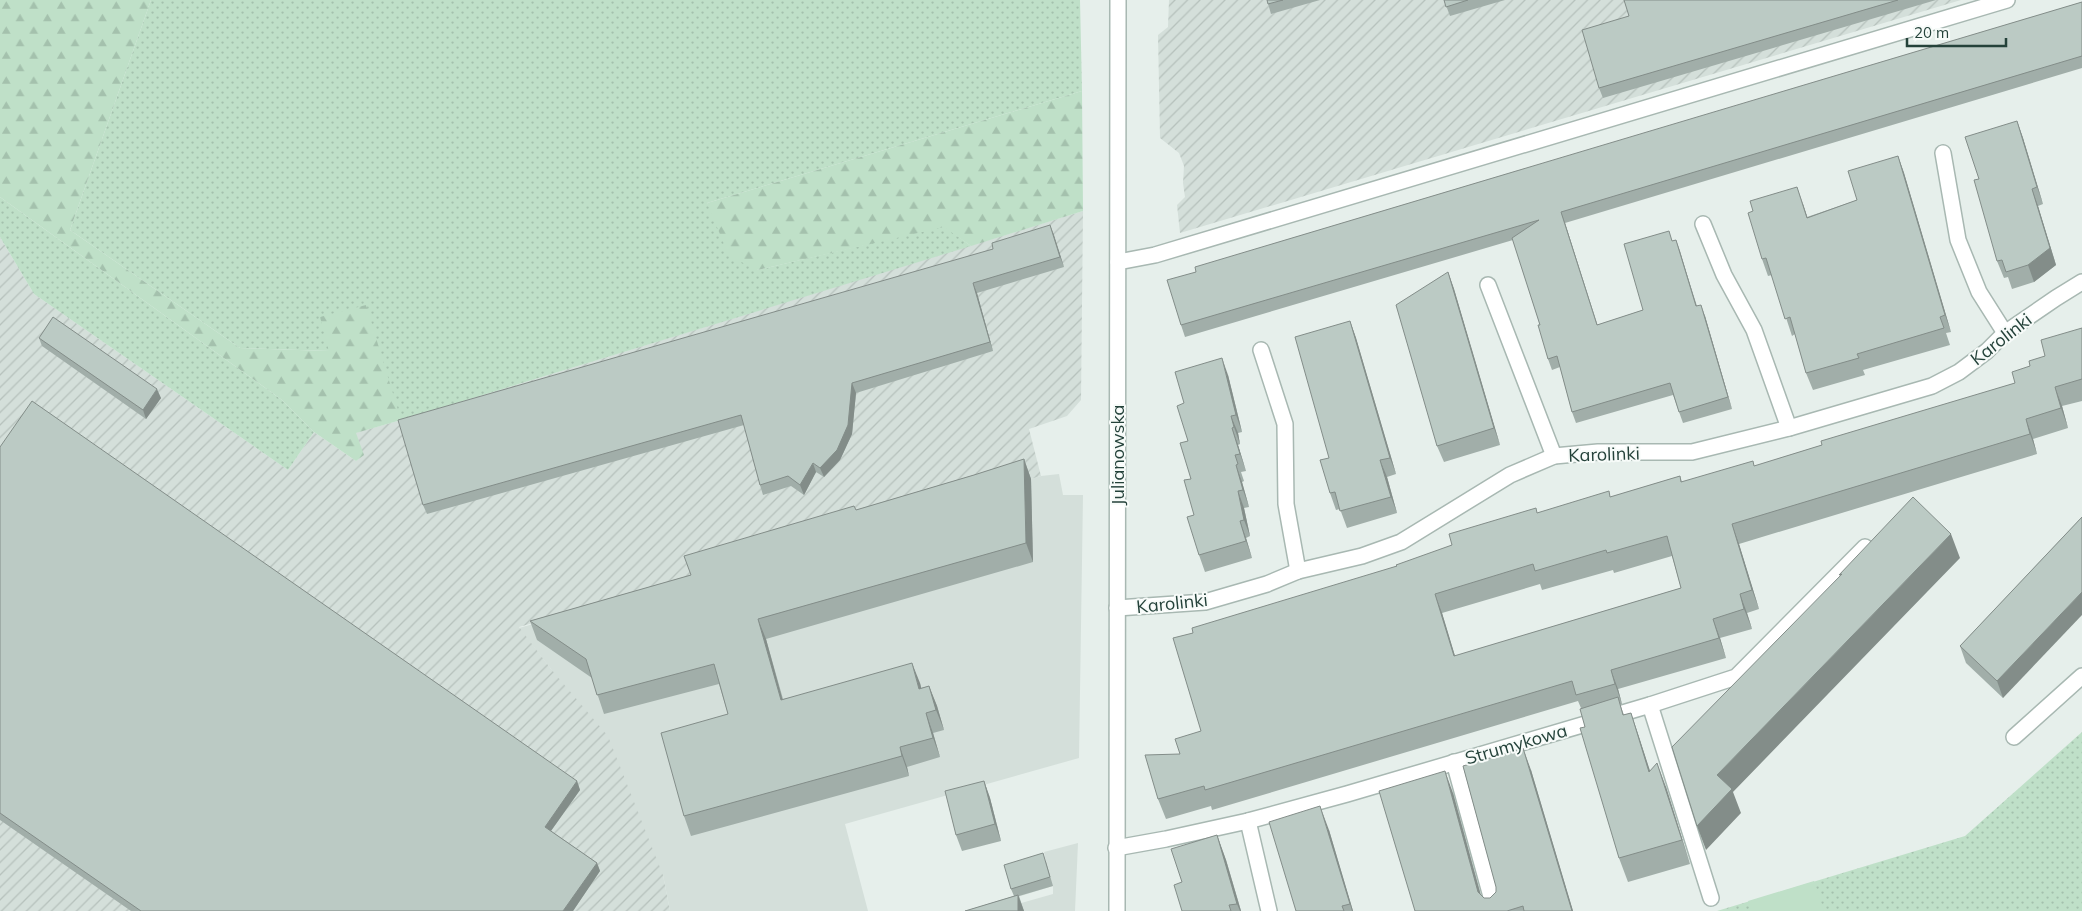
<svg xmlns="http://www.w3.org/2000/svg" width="2082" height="911" font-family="Mulish,sans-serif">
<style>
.built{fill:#d4dfda}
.industrial{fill:url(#industrial-furrows)}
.grass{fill:url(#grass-dots)}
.forest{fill:url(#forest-firs)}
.pitch{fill:#bfe0c8}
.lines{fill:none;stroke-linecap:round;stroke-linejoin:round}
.minor-casing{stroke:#a8b8b2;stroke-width:18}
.minor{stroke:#fff;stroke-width:15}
.wall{fill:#a1aea9;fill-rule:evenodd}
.shaded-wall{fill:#838d89}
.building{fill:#bbcac4;stroke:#838d89;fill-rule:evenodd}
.labels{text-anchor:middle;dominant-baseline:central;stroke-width:4;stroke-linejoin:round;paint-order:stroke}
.street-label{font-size:18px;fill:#24423a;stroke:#f7fbf9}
</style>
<defs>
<pattern id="industrial-furrows" width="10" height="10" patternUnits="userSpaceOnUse" patternTransform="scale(1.25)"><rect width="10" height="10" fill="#d4dfda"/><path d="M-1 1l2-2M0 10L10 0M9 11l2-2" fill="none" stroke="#b6c1bc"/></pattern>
<pattern id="grass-dots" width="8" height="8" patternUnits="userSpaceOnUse" patternTransform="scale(1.25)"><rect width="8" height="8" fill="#bfe0c8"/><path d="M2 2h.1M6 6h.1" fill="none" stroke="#a4c1ad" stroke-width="1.8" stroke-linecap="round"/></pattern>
<pattern id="forest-firs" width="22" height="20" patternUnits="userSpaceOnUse" patternTransform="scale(1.25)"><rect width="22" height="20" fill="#bfe0c8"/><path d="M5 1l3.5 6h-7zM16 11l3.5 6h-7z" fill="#a4c1ad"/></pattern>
</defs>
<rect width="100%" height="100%" fill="#e6efeb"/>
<!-- built -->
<g class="built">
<path d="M1059,474l4,21h20l-4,263 -234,66 23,87h-198l-7,-36 -112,-206 -32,-41 173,-49 170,-53 179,-50z"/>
<path d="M1078,843l-3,68h-82l60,-17v-8l-39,12 32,-36 -2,-10z"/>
</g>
<!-- industrial -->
<g class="industrial">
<path d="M1169,0h792l-781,233 -3,-28 8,-8 -2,-14 1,-17 -5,-13 -19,-15 -2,-103 10,-8z"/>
<path d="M1083,211l-2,189 -14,16 -38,13 12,47 -179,50 -170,52 -173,49 32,42 57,67 55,139 7,36h-670v-674l34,57 254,176 26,-38 42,29 7,-6 -8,-22 46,-13z"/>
</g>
<!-- grass -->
<g class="grass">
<path d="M151,0h929l2,91 -375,112 51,67 186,-44 27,20 -570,174 -72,-69 -89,-3 -170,-118z"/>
<path d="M0,197l282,203 32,32 -26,38 -254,-176 -34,-57z"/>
<path d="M2082,732v179h-365l248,-75z"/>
</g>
<!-- forest -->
<g class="forest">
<path d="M0,0h151l-81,230 170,118 89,3 -9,-34 46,-12 35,115 -45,13 8,22 -8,6 -42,-29 -32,-32 -282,-203z"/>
<path d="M1082,91l1,120 -112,35 -27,-19 -186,43 -29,-14 -22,-53z"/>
</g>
<!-- pitch -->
<path class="pitch" d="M1814,881l10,30h-73l-3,-10z"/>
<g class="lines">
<defs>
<g id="minor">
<path d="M1943,153l15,87 21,52 26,41"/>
<path d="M1703,224l21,51 30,55 35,98"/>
<path d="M1118,262l37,-7 852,-255"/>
<path d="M1488,285l66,171"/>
<path d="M1261,350l24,74 1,80 12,67"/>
<path d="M1117,608l88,-6 62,-18 31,-13 64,-15 39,-14 109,-67 44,-19 44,-4h94l97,-24 143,-42 27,-14 28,-21 18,-18 51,-35 26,-16"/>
<path d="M1650,705l61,193"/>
<path d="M2014,737l68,-61"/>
<path d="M1454,762l41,149"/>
<path d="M1248,821l21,90"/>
<path d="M1116,848l50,-9 82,-18 99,-27 303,-89 86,-28 129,-130"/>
<path d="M1117,911l1,-911"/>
</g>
</defs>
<!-- minor casing -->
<use href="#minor" class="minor-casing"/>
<!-- minor -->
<use href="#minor" class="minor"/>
</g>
<!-- wall -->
<g class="wall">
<path d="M1267,0h53l-49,14z"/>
<path d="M1444,0h61l-55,16z"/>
<path d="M1624,0h312l-333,98 -4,-10 30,-72z"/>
<path d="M2082,2v66l-517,155 32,102 46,-15 29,-69 4,-1 21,66 8,10 27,93 -49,14 -10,-28 -97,28 -4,-11 -12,-45 -8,3 -4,-11 -8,-34 -27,-85 -328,97 -4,-12 15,-53z"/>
<path d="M2017,121l6,17 20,66 -5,2 18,59 -22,17 -22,7 -4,-12 -4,1 -7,-17 -18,-82z"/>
<path d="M1898,156l6,17 47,159 -5,1 4,12 -87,25 2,5 -52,15 -7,-17 -11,-39 -3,2 -20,-61 -4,1 -6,-17 -9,-48 50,-7 4,13 50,-17z"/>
<path d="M1050,225l14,42 -87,26 16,58 -137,42 -4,41 -12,26 -16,17 -8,-5 -12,23 -13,-9 -28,9 -3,-10 -16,-60 -317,89 -4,-9 570,-256z"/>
<path d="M1448,272l6,17 46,156 -56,17 -7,-16z"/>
<path d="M1350,321l6,17 40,136 -9,3 10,36 -50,15 -7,-19 -4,1 -6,-17 -1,-35z"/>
<path d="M2082,328v73l-20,5 6,22 -35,11 4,15 -298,90 20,65 -12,4 5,16 -32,9 6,20 -108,31 4,15h-2l4,11 7,-2 8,24 11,34 16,16 24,77 -62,18 -9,-24 -34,-131 -4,-19 -3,-7 -366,109 -1,-4 -45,13 -8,-20 22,-45 21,-23 -8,-98 204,-67 141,-53 73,-16 69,-21 2,6 73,-16 67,-21 193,-62 15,-17 15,-10zM1672,556l9,32 -226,68 -13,-43 98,-29 2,6 71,-20 1,3z"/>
<path d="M39,338l122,60 -15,21 -104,-73z"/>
<path d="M1228,375l14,57 -4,1 2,11 -2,1 8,26 -5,1 3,9 -2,1 7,25 -5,1 6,28 -4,2 6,20 -47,14 -6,-17 -15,-152z"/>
<path d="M0,447l577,334 3,9 -29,41 46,32 3,8 -27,40h-442l-131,-91z"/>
<path d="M1024,459l7,20 2,83 -267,77 17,60 137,-16 1,5 8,-2 8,20 7,24 -11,3 7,24 -33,10 2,9 -218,60 -7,-20 44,-102 -9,-30 -115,30 -12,-36 -55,-38 -7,-19 161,-46 165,-65 118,-35z"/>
<path d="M2082,517l-79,181 -37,-35 -6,-17z"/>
<path d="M1531,770l42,141h-158l38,-118 28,102 3,3h6l6,-6z"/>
<path d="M984,781l6,17 11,43 -39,10 -6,-16z"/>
<path d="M1329,830l24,81h-57z"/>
<path d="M1217,835l9,25 15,51h-59v-29z"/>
<path d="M1046,862l7,24 -34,10 5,15h-59l49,-15 -3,-7z"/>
</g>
<!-- shaded-wall -->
<g class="shaded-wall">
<path d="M2017,121l6,17 20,66 -6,-17z"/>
<path d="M1898,156l6,17 47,159 -6,-17z"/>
<path d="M1797,187l6,17 10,30 -6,-16z"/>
<path d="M2032,189l6,17 18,59 -22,17 -6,-17z"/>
<path d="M1561,212l4,11 36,113 -4,-11z"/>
<path d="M1050,225l4,10 10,32 -4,-10z"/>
<path d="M1676,240l4,11 20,67 -4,-12z"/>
<path d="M1448,272l6,17 46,156 -6,-17z"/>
<path d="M973,283l4,10 16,58 -3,-9z"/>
<path d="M1701,305l4,11 27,93 -4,-12z"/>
<path d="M1350,321l6,17 40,136 -6,-16z"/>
<path d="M1222,358l6,17 14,57 -6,-17z"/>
<path d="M852,383l4,10 -4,41 -12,26 -16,17 -4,-9z"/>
<path d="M2055,387l7,19 6,22 -7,-20z"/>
<path d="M157,389l4,9 -15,21 -3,-9z"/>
<path d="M1231,416l7,17 2,11 -6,-17z"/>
<path d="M2026,419l7,20 4,15 -7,-20z"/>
<path d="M1232,428l6,17 8,26 -6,-17z"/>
<path d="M1024,459l7,20 2,83 -7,-19z"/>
<path d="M1380,460l7,17 10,36 -6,-16z"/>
<path d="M813,463l3,9 -12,23 -4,-10z"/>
<path d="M1236,465l6,17 7,25 -6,-17z"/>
<path d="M1238,491l6,17 6,28 -6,-16z"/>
<path d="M1240,521l6,17 6,20 -6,-17z"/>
<path d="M1732,524l7,20 20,65 -7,-19z"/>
<path d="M1951,534l9,24 -227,234 8,21 -35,37 -9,-24 20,-51z"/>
<path d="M2082,592v23l-79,83 -6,-17z"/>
<path d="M1435,594l7,19 19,63 -7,-20z"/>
<path d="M1740,594l7,19 5,16 -8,-20z"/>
<path d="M758,619l8,20 22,81 -7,-20z"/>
<path d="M1713,619l7,19 6,20 -7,-20z"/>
<path d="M912,663l8,20 6,25 -7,-19z"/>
<path d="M1611,670l7,19 4,15 -7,-20z"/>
<path d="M929,686l8,20 7,24 -8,-20z"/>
<path d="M926,713l7,20 7,24 -7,-19z"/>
<path d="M1631,713l8,24 19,59 -9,-24z"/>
<path d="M900,747l7,20 2,9 -7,-20z"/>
<path d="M1523,748l8,22 42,141h-1z"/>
<path d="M1657,763l9,24 24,77 -8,-24z"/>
<path d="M1445,771l8,22 32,118 -7,-19z"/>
<path d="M577,781l3,9 -32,45 -3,-8z"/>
<path d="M984,781l6,17 11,43 -6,-17z"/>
<path d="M1320,806l9,24 24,81h-1l-2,-7z"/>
<path d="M1217,835l9,25 15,51h-1l-3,-7z"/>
<path d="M597,863l3,8 -27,40h-10z"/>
<path d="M1018,895l6,16h-6z"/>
</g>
<!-- building -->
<g class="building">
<path d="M1267,0h16l-15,4z"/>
<path d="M1444,0h24l-22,7z"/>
<path d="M1624,0h274l-299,88 -17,-58 47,-14z"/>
<path d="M2082,2v54l-521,156 36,113 46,-15 -19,-66 45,-13 3,10 4,-1 20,66 5,-1 27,92 -49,15 -9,-29 -98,29 -15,-56 -9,3 -10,-34h2l-28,-87 27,-18 -358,105 -14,-45 29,-8 -1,-5z"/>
<path d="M2017,121l20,66 -5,2 18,59 -22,17 -22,7 -4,-12 -5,1 -23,-81 5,-1 -14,-42z"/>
<path d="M1898,156l47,159 -5,2 4,11 -87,26 2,4 -53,15 -16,-56 -5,2 -19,-61 -4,1 -14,-46 5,-2 -3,-10 47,-14 10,31 50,-18 -9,-29z"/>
<path d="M1050,225l10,32 -87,26 17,59 -138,41 -4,42 -11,25 -17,18 -7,-5 -13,22 -12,-9 -28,9 -19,-70 -318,90 -25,-85 595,-171 -1,-6z"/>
<path d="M1448,272l46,156 -57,18 -41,-141z"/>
<path d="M53,317l104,72 -14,21 -104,-72z"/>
<path d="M1350,321l40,137 -10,2 11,37 -51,14 -5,-19 -5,1 -10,-33 9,-2 -34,-121z"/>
<path d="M2082,328v51l-27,8 6,21 -35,11 4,15 -298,90 20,66 -12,4 4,15 -31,10 6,19 -108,32 4,14 -39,11 -4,-14 -367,109 -1,-4 -46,13 -13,-44 35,-1 -5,-15 26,-8 -28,-93 20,-5 -1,-5 205,-62 -1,-1 56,-20 -3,-11 87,-26 1,5 72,-22 1,6 70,-21 1,6 72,-21 1,5 68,-21 -1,-4 194,-58 -3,-11 18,-6 -1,-5 16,-5 -4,-16zM1667,536l14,52 -227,68 -19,-62 98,-30 2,7 71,-21 1,3z"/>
<path d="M1222,358l14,57 -5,1 3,11 -2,1 8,26 -5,1 3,9 -2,1 7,25 -5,1 6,29 -4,1 6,20 -47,14 -12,-38 7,-2 -10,-35 7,-1 -11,-36 8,-2 -11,-35 7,-3 -9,-31z"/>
<path d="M32,401l545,380 -32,46 52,36 -34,48h-422l-141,-98v-366z"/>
<path d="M1024,459l2,84 -268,76 23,81 131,-37 7,26 10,-3 7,24 -10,3 7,25 -33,9 2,9 -218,60 -23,-83 67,-19 -14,-50 -117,31 -11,-36 -56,-38 161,-46 -7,-19 170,-50 2,4 118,-35z"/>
<path d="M1913,497l38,37 -234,241 15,14 -35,37 -25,-79 170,-173 -3,1z"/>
<path d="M2082,517v75l-85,89 -37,-35z"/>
<path d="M1618,697l5,18 8,-2 18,59 8,-9 25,77 -63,18 -39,-130 5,-1 -5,-18z"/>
<path d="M1523,748l49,163h-48l-1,-5 -16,5h-92l-36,-120 66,-20 33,121 6,6h6l6,-6v-5l-33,-121z"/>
<path d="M984,781l11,43 -39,11 -11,-44z"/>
<path d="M1320,806l30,98 -8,2 2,5h-48l-27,-89z"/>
<path d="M1217,835l20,69 -8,1 2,6h-49l-8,-26 8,-3 -11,-33z"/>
<path d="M1043,853l7,24 -39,12 -7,-24z"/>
<path d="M1018,895v16h-53z"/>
</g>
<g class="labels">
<!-- street labels -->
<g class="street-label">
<text transform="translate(2001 339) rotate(-38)">Karolinki</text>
<text transform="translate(1604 454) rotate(-2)">Karolinki</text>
<text transform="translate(1117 455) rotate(-90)">Julianowska</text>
<text transform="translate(1172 603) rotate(-6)">Karolinki</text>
<text transform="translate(1516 744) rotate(-16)">Strumykowa</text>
</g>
</g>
<!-- scale -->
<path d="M1907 38v8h99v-8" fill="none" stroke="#24423a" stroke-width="2.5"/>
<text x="1914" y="38" font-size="15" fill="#24423a" stroke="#f7fbf9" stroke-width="4" paint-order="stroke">20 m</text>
</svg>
